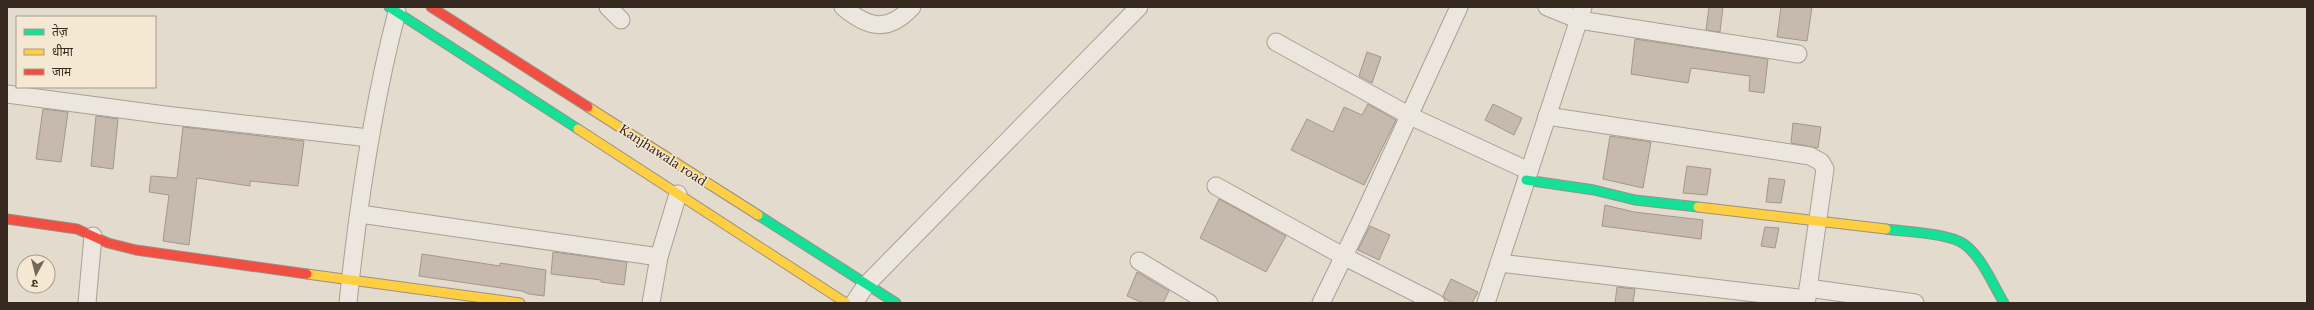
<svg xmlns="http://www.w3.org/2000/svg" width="2314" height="310" font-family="'Libre Baskerville','Noto Sans Devanagari',serif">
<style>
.building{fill:#c6b9ae;stroke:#a3978d}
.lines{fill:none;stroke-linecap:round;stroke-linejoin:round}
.street-casing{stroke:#a8a096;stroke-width:19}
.fast-casing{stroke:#989086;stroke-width:11}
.slow-casing{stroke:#989086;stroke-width:11}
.jam-casing{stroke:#989086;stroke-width:11}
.street{stroke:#ece6de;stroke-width:17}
.fast{stroke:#16e098;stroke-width:9}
.slow{stroke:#ffcf43;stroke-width:9}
.jam{stroke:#f24e42;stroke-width:9}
.labels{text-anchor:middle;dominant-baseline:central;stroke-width:3;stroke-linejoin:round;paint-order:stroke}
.street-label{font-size:12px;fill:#36291f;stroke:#f4e8d3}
</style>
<rect width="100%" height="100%" fill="#e3dbcd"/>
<!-- building -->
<g class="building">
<path d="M1709,7h14l-3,25 -14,-2z"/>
<path d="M1781,7h31l-5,34 -30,-4z"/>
<path d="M1635,39l133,20 -4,34 -15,-2 1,-15 -59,-8 -3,15 -57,-9z"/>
<path d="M1367,52l14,5 -9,26 -13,-7z"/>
<path d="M1368,104l28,16 -32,65 -73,-35 16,-31 26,13 11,-25 18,8z"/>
<path d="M1493,104l29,14 -8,17 -29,-15z"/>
<path d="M43,109l25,3 -7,50 -25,-3z"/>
<path d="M96,116l22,3 -5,50 -22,-3z"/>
<path d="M1793,123l28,4 -3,21 -27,-5z"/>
<path d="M183,127l121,14 -6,45 -48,-5v5l-53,-8 -8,67 -26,-4 6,-46 -20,-3 2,-16 26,2z"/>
<path d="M1610,136l41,6 -8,46 -40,-9z"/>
<path d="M1687,166l24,3 -4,26 -24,-2z"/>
<path d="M1769,178l16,2 -4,23 -15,-1z"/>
<path d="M1219,199l67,37 -20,36 -66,-34z"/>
<path d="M1605,205l29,7 69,8 -2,19 -99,-13z"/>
<path d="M1370,226l20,9 -11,25 -21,-10z"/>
<path d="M1765,227l14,1 -4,20 -14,-2z"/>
<path d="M553,252l74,10 -3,23 -23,-3v-2l-50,-6z"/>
<path d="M422,254l78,12v-3l46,7 -2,26 -15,-2 -7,-3 -103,-15z"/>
<path d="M1137,272l32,19 -6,12h-20l-16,-7z"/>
<path d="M1451,279l27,13 -6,11h-19l-8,-4 -2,-3z"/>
<path d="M1617,287l18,2 -2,14h-18z"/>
</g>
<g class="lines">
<defs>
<g id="street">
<path d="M608,7l13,13"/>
<path d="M843,7c25,21 45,26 69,0"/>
<path d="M1547,7l32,13 219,34"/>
<path d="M1276,42l134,74 119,55"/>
<path d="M7,94l158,21 204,23"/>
<path d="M1547,116l263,40 11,6 4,7 -19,134"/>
<path d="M1216,186l127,70 93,47"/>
<path d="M360,214l299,43"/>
<path d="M1139,261l70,42"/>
<path d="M1499,263l308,36"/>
<path d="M1808,288l107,15"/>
<path d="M87,303l6,-67"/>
<path d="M348,303c10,-98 24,-195 49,-291"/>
<path d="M651,303l8,-46 19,-63"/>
<path d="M854,303l12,-18 273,-278"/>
<path d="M1321,303l39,-80 99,-216"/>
<path d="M1486,303l97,-296"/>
</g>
<g id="fast">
<path d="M389,7l189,122"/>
<path d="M1526,180l68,10 41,10 63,7"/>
<path d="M758,215l138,88"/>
<path d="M1886,229c21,3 62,4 78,15 18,13 29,41 40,59"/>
</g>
<g id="slow">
<path d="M588,107l170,108"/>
<path d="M578,129l268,174"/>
<path d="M1698,207l188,22"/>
<path d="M307,274l213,29"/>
</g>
<g id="jam">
<path d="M431,7l157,100"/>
<path d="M7,219l70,10 31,14 28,7 171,24"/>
</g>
</defs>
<!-- street casing -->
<use href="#street" class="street-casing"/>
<!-- fast casing -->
<use href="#fast" class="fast-casing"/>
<!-- slow casing -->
<use href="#slow" class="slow-casing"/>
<!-- jam casing -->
<use href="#jam" class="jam-casing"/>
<!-- street -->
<use href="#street" class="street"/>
<!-- fast -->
<use href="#fast" class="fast"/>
<!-- slow -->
<use href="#slow" class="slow"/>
<!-- jam -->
<use href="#jam" class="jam"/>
</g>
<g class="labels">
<!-- street labels -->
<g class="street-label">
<text transform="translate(663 155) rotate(33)">Kanjhawala road</text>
</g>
</g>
<!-- border -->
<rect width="2314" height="310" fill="none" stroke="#36291f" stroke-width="16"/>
<!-- legend -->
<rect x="16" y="16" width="140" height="72" fill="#f4e8d3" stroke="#a89c8b"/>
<rect x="24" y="29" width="20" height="6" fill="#16e098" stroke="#a89c8b"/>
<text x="52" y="36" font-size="12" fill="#36291f">तेज़</text>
<rect x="24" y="49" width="20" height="6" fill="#ffcf43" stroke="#a89c8b"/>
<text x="52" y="56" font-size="12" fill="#36291f">धीमा</text>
<rect x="24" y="69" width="20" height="6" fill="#f24e42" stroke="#a89c8b"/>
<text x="52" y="76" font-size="12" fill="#36291f">जाम</text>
<!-- north arrow -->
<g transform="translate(36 274) rotate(187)"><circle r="19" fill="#f4e8d3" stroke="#a89c8b"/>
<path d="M0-3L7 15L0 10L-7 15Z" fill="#73675c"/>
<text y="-6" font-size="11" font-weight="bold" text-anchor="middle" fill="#36291f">उ</text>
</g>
</svg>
